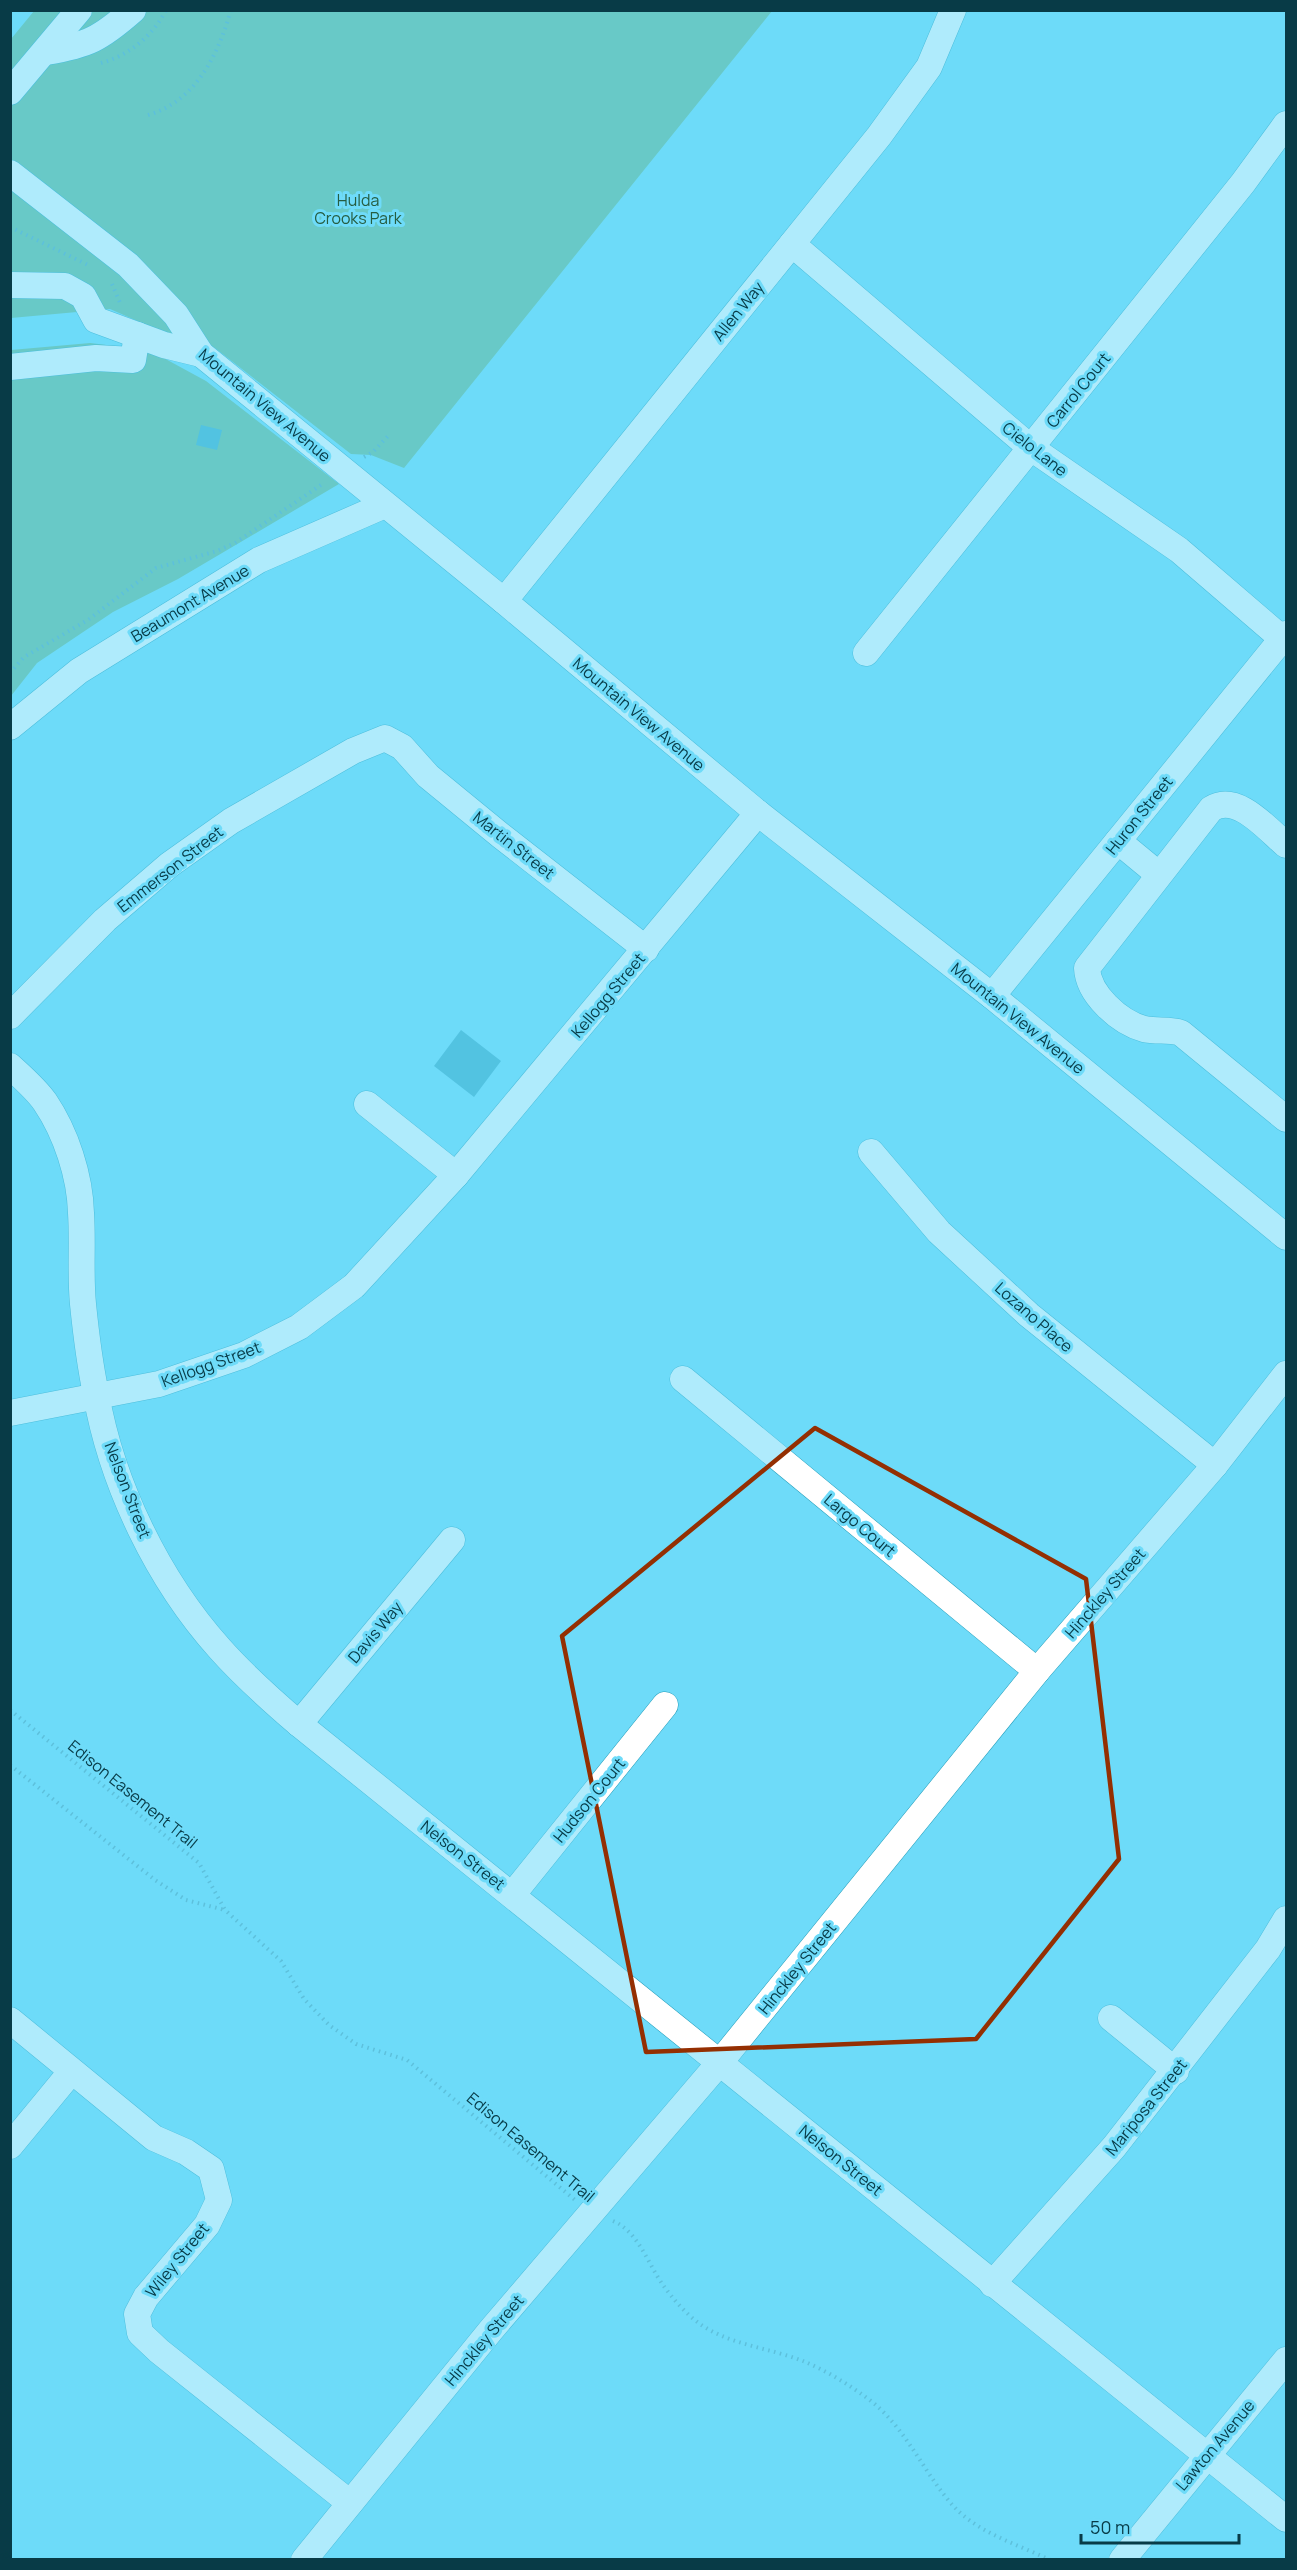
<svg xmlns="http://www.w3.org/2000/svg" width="1297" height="2570" font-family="Manrope,sans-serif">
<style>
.green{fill:#63b489}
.building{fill:#32a6c4}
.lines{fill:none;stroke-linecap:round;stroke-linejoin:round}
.minor-casing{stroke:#239dba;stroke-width:27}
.path{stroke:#49a1b8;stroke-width:4;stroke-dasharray:1.5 4.5;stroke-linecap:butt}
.minor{stroke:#fff;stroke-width:26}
.marked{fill:none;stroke:#942f02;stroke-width:4.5;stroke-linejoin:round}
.labels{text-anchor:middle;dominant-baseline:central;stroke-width:6;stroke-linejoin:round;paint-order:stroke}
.park-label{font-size:16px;fill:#265d41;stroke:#6edbf9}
.street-label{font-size:16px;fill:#083b47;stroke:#6edbf9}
</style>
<rect width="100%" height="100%" fill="#6edbf9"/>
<!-- green -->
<g class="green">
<path d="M34,11h738l-368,457 -33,-13 -20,-1 -136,-106 -57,-18 -48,-21 -99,9v-279z"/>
<path d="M90,343l59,7 57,31 133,103 -161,95 -65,33 -76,51 -26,33v-346z"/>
</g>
<!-- building -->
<g class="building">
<path d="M201,425l21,5 -5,20 -21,-5z"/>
<path d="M461,1030l40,31 -27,36 -40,-31z"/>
</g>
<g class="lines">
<defs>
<g id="minor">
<path d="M46,52c42,-7 54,-13 87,-42"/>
<path d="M10,92l69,-82"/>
<path d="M10,173l118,92 48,50 25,39 303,247 254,212 234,183 294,241"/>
<path d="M792,244l239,204 148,102 107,92"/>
<path d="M10,285l55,1 18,10 13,24 41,15"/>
<path d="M10,367l86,-9 37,2 4,-25 27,10 37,9"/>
<path d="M504,601l375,-465 50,-69 24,-57"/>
<path d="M866,653l377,-470 43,-59"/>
<path d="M10,727l69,-56 180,-111 126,-55"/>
<path d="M1118,841l40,33"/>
<path d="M1286,845c-19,-16 -49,-53 -75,-36l-124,159c1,26 32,54 57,61 13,3 25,0 37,4l105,86"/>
<path d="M992,996l294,-362"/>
<path d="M10,1016l95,-96 64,-55 62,-44 122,-70 32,-13 17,9 26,29 72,59 146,114"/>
<path d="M10,1066c12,11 26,23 35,36 21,31 35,74 36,111 2,30 -1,61 2,91 3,30 7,61 13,90 16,91 62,186 124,255 24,27 51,51 79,75l987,795"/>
<path d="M367,1104l89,71"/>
<path d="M871,1152l68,80 90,83 186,150"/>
<path d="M683,1379l354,292"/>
<path d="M10,1413l149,-29 85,-29 55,-28 55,-41 102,-111 302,-362"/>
<path d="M299,1724l153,-184"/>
<path d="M513,1894l152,-189"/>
<path d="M1111,2018l65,53"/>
<path d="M10,2020l144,118 32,14 25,17 8,31 -12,25 -61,72 -9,17 3,19 19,18 191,152"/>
<path d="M10,2146l61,-74"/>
<path d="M992,2284l122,-137 154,-198 18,-30"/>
<path d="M304,2560l187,-230 230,-269 316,-390 178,-206 71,-91"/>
<path d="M1122,2560l164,-200"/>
</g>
</defs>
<!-- minor casing -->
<use href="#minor" class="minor-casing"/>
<!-- path -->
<g class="path">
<path d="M101,63c27,-7 52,-27 65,-53"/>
<path d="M148,115c48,-14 70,-60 83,-105"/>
<path d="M10,227l78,38"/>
<path d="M112,284l9,21"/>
<path d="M364,457l9,-5 15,-16"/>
<path d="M10,673l14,-16 64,-37 68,-52 61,-17 18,-8 86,-58"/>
<path d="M10,1710l189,153 26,47 56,51 23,38 25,26 27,19 51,16 168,140"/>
<path d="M10,1765l145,115 31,20 39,10"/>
<path d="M613,2221c25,10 35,43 50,64 10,14 23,29 37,39 30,21 70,24 103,37 22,9 45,23 64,37 37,27 53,68 82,103 25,31 66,42 101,59"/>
</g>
<!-- minor -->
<use href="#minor" class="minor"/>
</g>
<!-- marked area -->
<path d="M0 0H1297V2570H0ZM815,1428l271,151 33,280 -143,180 -330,13 -84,-416z" fill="#6edbf9" fill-opacity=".55" fill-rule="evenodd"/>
<path class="marked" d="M815,1428l271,151 33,280 -143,180 -330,13 -84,-416z"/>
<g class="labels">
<!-- park labels -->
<g class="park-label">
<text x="358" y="200">Hulda<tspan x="358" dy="18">Crooks Park</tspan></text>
</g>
<!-- street labels -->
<g class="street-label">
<text transform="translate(738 311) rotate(-51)">Allen Way</text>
<text transform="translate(1078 390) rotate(-51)">Carrol Court</text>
<text transform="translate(265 405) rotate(40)">Mountain View Avenue</text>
<text transform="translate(1035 449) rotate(38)">Cielo Lane</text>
<text transform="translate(190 603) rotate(-31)">Beaumont Avenue</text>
<text transform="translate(639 714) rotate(40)">Mountain View Avenue</text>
<text transform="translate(1139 815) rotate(-51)">Huron Street</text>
<text transform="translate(514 845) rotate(38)">Martin Street</text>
<text transform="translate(170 869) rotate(-38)">Emmerson Street</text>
<text transform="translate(608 995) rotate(-50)">Kellogg Street</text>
<text transform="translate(1018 1018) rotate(39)">Mountain View Avenue</text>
<text transform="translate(1034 1317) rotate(41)">Lozano Place</text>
<text transform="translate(211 1364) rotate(-20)">Kellogg Street</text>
<text transform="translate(128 1490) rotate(69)">Nelson Street</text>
<text transform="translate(860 1525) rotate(40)">Largo Court</text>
<text transform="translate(1105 1593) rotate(-49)">Hinckley Street</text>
<text transform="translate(375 1632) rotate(-50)">Davis Way</text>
<text transform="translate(133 1794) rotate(39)">Edison Easement Trail</text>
<text transform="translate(589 1800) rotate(-51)">Hudson Court</text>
<text transform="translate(463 1855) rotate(38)">Nelson Street</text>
<text transform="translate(797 1968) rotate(-51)">Hinckley Street</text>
<text transform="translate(1146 2107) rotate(-51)">Mariposa Street</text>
<text transform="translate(531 2147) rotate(40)">Edison Easement Trail</text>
<text transform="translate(841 2160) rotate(39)">Nelson Street</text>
<text transform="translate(177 2260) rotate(-51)">Wiley Street</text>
<text transform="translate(484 2340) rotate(-50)">Hinckley Street</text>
<text transform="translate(1215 2445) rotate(-50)">Lawton Avenue</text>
</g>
</g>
<!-- border -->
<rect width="1297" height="2570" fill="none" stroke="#083b47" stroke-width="24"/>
<!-- scale -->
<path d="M1081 2534v9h158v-9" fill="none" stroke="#083b47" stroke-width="3"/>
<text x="1090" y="2534" font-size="18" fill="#083b47" stroke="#6edbf9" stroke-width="4.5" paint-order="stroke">50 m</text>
</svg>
